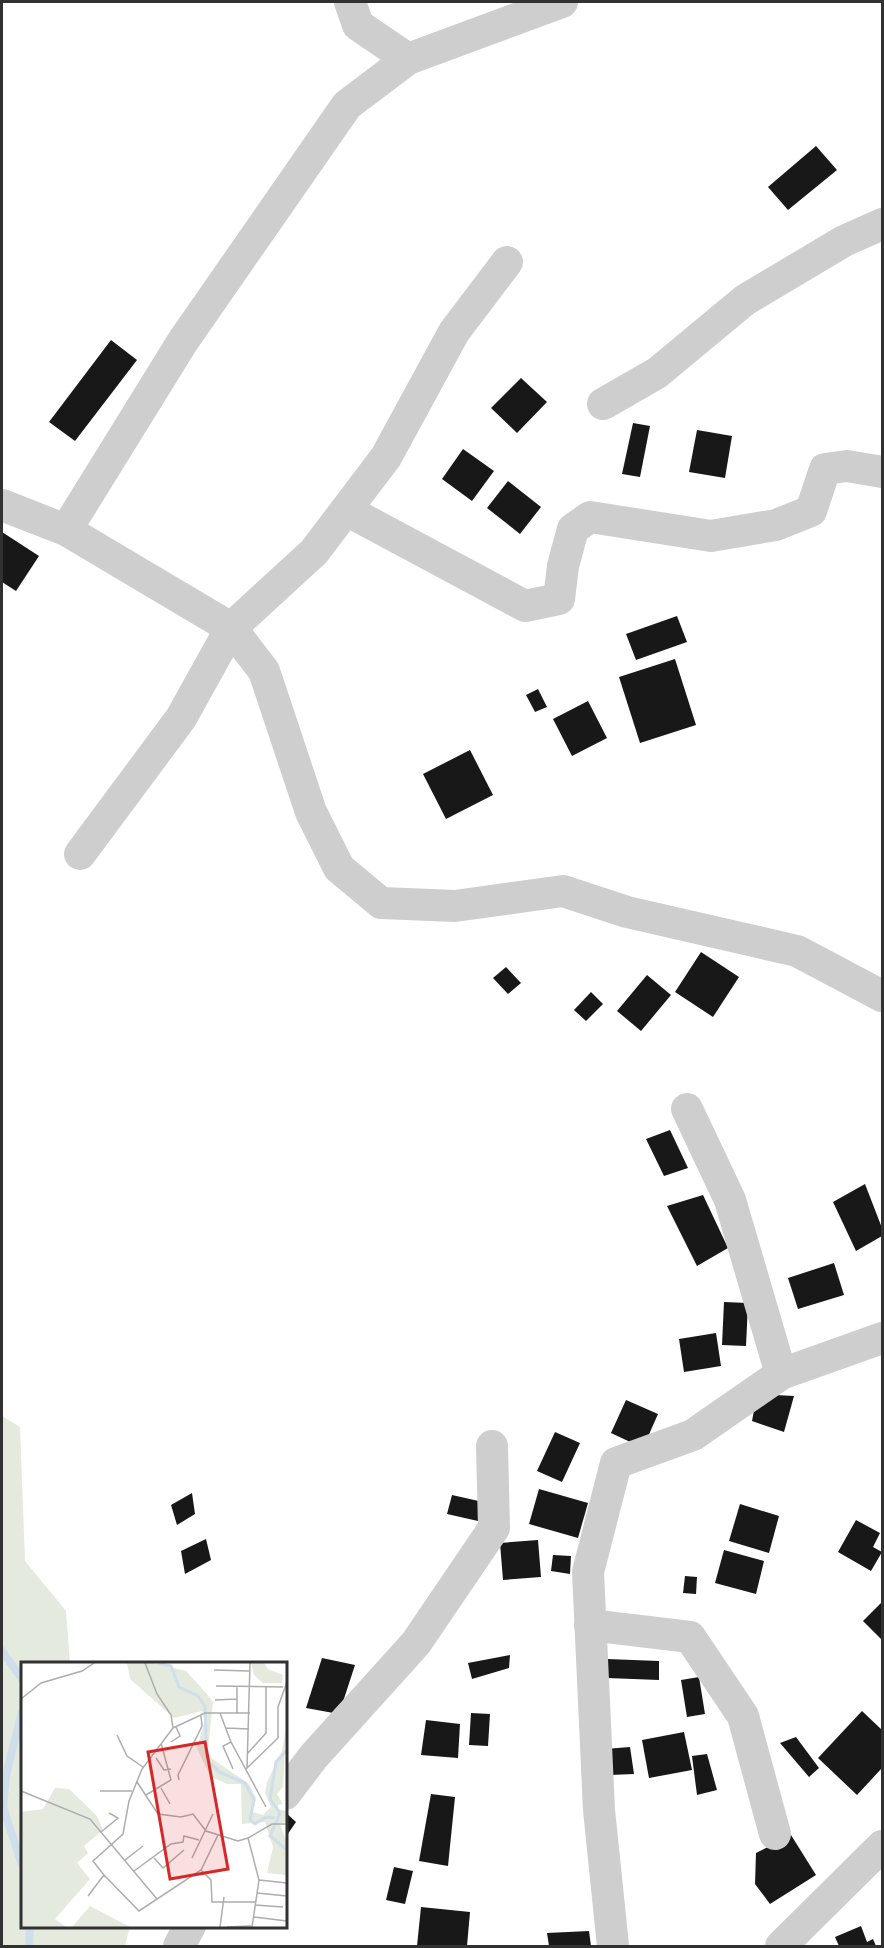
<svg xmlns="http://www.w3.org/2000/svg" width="884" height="1948" font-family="Jost,sans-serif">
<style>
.green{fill:#e4eade}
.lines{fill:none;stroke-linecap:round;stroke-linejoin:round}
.stream{stroke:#cfdeea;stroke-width:8}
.building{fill:#181818}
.street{stroke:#cecece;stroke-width:32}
.inset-river{fill:none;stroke:#cfdeea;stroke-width:3}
.inset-road{fill:none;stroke:#adadad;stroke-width:1.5}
.view{fill:#d62828;fill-opacity:0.15;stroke:#d62828;stroke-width:3}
.inset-edge{fill:none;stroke:#313131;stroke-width:3}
</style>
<rect width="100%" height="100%" fill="#fff"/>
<!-- green -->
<path class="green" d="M2,1416l18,11 5,134 41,50 4,52h-48v263h108l-5,20h-123z"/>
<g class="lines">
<!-- stream -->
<g class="stream">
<path d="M2,1651l20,28"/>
<path d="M22,1712l-16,63 -3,32 19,58"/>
<path d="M29,1946l1,-20"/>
</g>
</g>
<!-- building -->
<g class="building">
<path d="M816,146l21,24 -49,40 -20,-23z"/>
<path d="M111,340l26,20 -62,81 -26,-19z"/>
<path d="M521,378l26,24 -30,31 -26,-25z"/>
<path d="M633,423l17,3 -10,51 -18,-3z"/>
<path d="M697,430l35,6 -7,42 -36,-6z"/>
<path d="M463,449l31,22 -22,30 -30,-22z"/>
<path d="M508,481l33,26 -21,27 -33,-26z"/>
<path d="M2,532l37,24 -23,35 -14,-9z"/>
<path d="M677,616l10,26 -51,18 -10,-26z"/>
<path d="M675,659l21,66 -56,18 -21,-66z"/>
<path d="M538,689l9,18 -12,5 -9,-17z"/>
<path d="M588,701l19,37 -35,18 -19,-37z"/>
<path d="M470,750l23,45 -47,24 -23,-45z"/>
<path d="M701,952l38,25 -26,40 -38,-25z"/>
<path d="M506,967l15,16 -13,11 -15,-16z"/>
<path d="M647,975l24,20 -30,36 -24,-20z"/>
<path d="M591,992l12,12 -17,17 -12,-11z"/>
<path d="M670,1130l18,38 -24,8 -18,-37z"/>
<path d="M865,1184l17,44v8l-26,15 -23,-49z"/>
<path d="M703,1195l25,53 -31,18 -30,-60z"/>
<path d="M834,1263l10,32 -46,14 -10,-31z"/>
<path d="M724,1302l24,1 -2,43 -24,-1z"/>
<path d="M716,1333l5,33 -37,6 -5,-33z"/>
<path d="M757,1394l37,2 -10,36 -32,-11z"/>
<path d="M626,1400l32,14 -15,34 -32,-15z"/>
<path d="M555,1432l25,11 -18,39 -25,-11z"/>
<path d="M539,1489l49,14 -10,35 -49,-14z"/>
<path d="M192,1493l3,21 -18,11 -6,-20z"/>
<path d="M452,1495l31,7 -5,19 -31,-7z"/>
<path d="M740,1504l39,12 -10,37 -40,-12z"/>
<path d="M856,1520l24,13 -7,14 9,5 -11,19 -33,-19z"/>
<path d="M206,1539l5,21 -26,14 -4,-23z"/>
<path d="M538,1540l3,37 -38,3 -3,-37z"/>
<path d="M724,1550l40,11 -8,33 -41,-11z"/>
<path d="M553,1555l18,1 -1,18 -19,-3z"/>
<path d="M685,1576l12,1 -1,17 -13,-1z"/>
<path d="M882,1602v38l-19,-19z"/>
<path d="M510,1655l-1,13 -37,11 -4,-16z"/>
<path d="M322,1658l33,7 -16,49 -33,-6z"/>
<path d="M607,1659l52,2v19l-52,-2z"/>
<path d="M699,1677l6,37 -18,3 -6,-37z"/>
<path d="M862,1711l20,19v38l-25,27 -39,-37z"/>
<path d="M471,1713l19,1 -2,32 -19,-1z"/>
<path d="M426,1720l34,4 -2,34 -37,-3z"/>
<path d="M684,1732l8,38 -43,8 -7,-38z"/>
<path d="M796,1737l23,31 -10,9 -29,-34z"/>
<path d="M630,1747l4,27 -24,1 -5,-26z"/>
<path d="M707,1754l10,36 -20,5 -5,-39z"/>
<path d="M431,1794l24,3 -7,69 -29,-5z"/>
<path d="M285,1812l11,10 -11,16z"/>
<path d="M791,1835l25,40 -46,29 -15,-20 1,-31z"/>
<path d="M394,1867l19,4 -8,33 -19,-4z"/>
<path d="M421,1907l49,5 -3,34h-50z"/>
<path d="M861,1926l6,16 6,-3 3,7h-37l-4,-9z"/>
<path d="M589,1931l2,15h-42l-2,-13z"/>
</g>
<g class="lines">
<!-- street -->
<g class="street">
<path d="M350,2l8,23 50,34"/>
<path d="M603,404l54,-31 88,-73 99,-59 38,-17"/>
<path d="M2,505l64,25 165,98 33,43 47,141 28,56 42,35 74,3 108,-15 64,21 170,39 85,45"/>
<path d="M346,510l179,96 34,-7 4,-33 10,-37 17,-12 121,19 65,-11 35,-14 14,-42 22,-3 35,6"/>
<path d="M66,530l117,-189 164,-236 61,-46 154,-57"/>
<path d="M80,854l101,-136 50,-90 83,-76 72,-95 68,-125 53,-70"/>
<path d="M687,1109l43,91 51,174"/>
<path d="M590,1625l100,12 53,79 32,118"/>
<path d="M285,1794l29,-38 102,-113 78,-115 -2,-82"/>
<path d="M179,1946l11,-20"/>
<path d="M613,1946l-14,-136 -11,-238 28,-109 77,-28 88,-61 101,-36"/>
<path d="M781,1946l101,-100"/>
</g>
</g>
<!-- overview -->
<g transform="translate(21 1662)">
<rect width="266" height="266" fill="#fff"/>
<path d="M106,1h28l31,8 20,22 7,9 -5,47 3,9 38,26 7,14 -3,14 10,3 8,-8 -6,-14 2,-11 15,-31 4,-22 -3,58 -6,7 6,10 -5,1v4l8,2v11l-6,2 6,16v35l-19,-2 6,-26 -8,-25 -23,2 -1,-40h-14l-17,-8 -13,-28 8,-28 -3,-9 -28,7 -44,-39zM230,1h13l4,6 15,6 -1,8h-19l-9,-8zM34,126l14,1 28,27 6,14 -19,16 4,7 -11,10 13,16 -35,40 11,8h-45v-115l22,-3zM69,244l40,21h-58z" fill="#e4eade"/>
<path class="inset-river" d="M137,1l13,3 8,21 19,9 7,10 2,53 12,13 26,11 9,17 -4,20 5,4 11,-7 9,1M266,88l-11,12 -6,37 10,14 -10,23 17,14"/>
<path class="inset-road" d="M193,8l35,1M195,24l67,1M216,25v26M0,37l20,-16 41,-12 12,-8M194,38l22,-1M199,51l11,29M152,66l32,-15h45M205,66l23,1M96,73l10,21 16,11M150,80l9,-6 -4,-9M226,92l19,-21v-46M135,96l8,12 7,-1M226,106l3,-105M212,107l-10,-23 8,-4 35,65M225,107l32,-31v-31l9,-25M158,118l-1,-5 24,-49 -1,-10M116,120l21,32 23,3 12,-3 13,17 32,10 10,-3M140,126l9,16M0,129l69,28 67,80M79,129h32M125,133l25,-15 -10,-37M80,170l17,-14 -9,-5M133,196l9,10 21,-18M171,196l21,-44M104,198l18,-14M180,208l10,10 1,22h43M113,209l37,-27 12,-2 1,-6 15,4M83,213l35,36 62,-41 17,-35M238,218l28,3M236,231l30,3M67,234l16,-21 -11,-14 30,-27 6,-33 13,-32 31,-41 -2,-13 -14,-21 -12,-31M234,243l28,2M232,255l34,4M199,265l4,-30M206,265l24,-1M231,265l7,-47 -11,-42 24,-14h15"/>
<path class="view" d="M184,80l23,127 -58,10 -22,-127z"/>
<rect width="266" height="266" class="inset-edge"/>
</g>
<!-- border -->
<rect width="884" height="1948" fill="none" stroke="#313131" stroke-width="6"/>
</svg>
